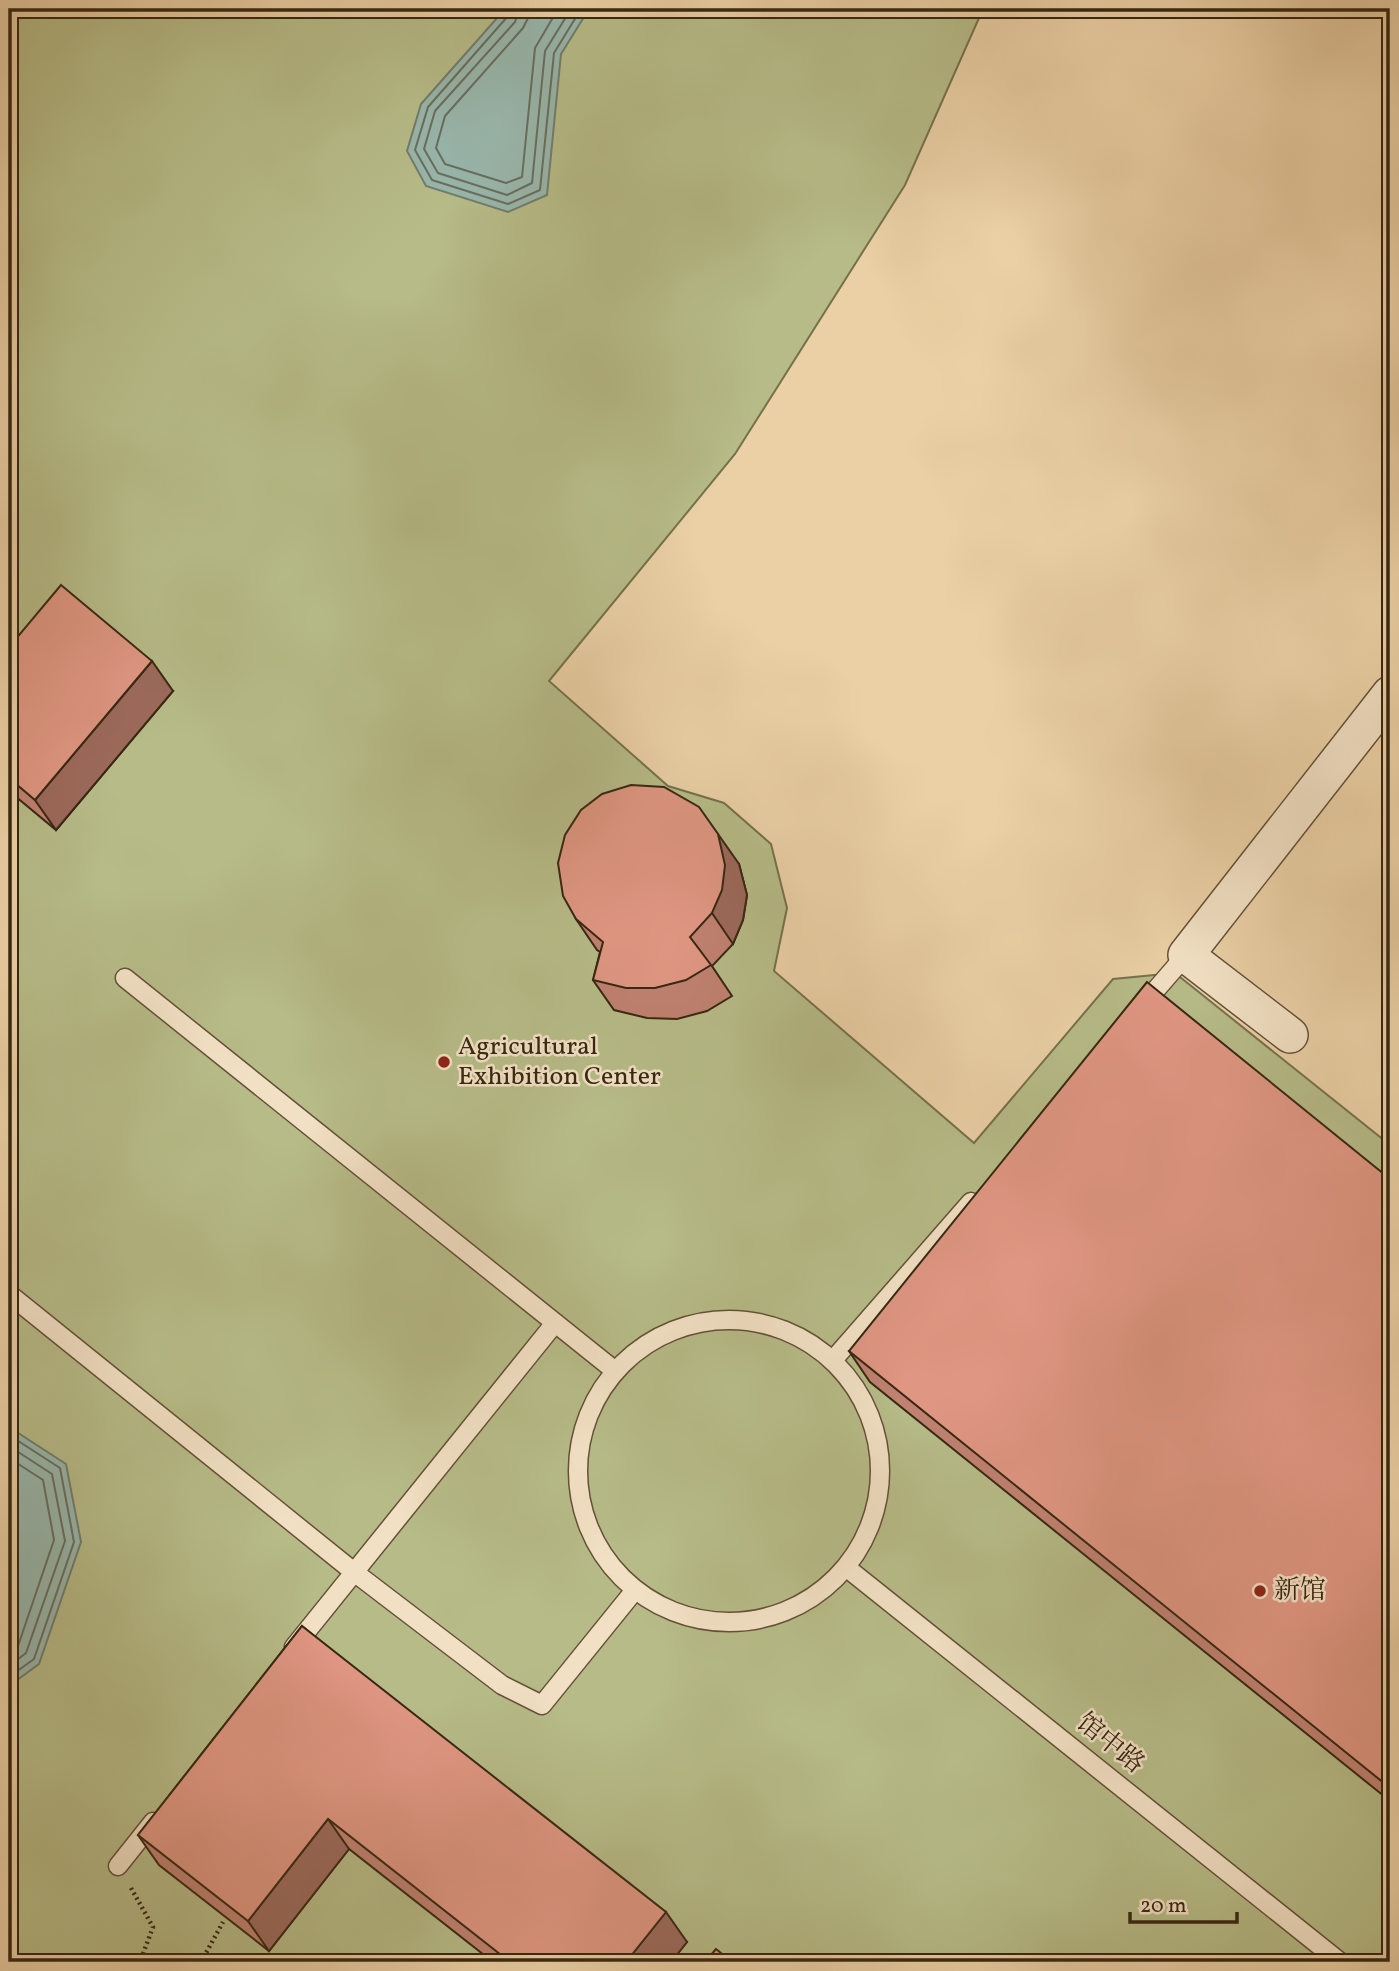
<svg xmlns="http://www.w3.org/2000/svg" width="1399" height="1971" font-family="Vollkorn,'Noto Serif SC',serif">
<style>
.green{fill:#b6bb87;stroke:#76714c;stroke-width:2}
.water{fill:#98b6ab;stroke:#717d6e;stroke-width:2}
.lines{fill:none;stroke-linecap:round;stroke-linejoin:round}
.shore{stroke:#686e5e;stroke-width:2}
.service-casing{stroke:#645137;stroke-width:21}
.minor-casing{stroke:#645137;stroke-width:38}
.path{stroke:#372712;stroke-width:4.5;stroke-dasharray:2 3.5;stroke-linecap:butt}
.service{stroke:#f2e0c4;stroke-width:18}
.minor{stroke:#f2e0c4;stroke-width:35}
.wall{fill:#c08170;stroke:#372712;stroke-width:2}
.shaded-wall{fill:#9c695b;stroke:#372712;stroke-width:2}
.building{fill:#df9682;stroke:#372712;stroke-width:2}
.poi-dot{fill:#8f2418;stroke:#f2e0c4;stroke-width:2.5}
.labels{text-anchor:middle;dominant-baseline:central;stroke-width:5;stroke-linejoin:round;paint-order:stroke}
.poi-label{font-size:26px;fill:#372712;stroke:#f2e0c4;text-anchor:start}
.street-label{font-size:26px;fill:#372712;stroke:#f2e0c4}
</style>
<rect width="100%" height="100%" fill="#ebd0a5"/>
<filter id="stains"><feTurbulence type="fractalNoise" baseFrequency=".00286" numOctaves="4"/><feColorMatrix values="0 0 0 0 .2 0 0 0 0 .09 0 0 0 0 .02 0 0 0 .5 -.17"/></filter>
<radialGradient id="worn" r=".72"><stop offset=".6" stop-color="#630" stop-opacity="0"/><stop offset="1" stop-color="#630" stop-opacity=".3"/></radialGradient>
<!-- green -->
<path class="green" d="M9,9h974l-78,176 -170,269 -186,227 119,105 56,17 47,41 16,64 -13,63 200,172 139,-164 62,-6 215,172v817h-1381z"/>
<!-- water -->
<g class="water">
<path d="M505,9h84l-28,45 -14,141 -39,17 -82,-26 -19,-35 14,-47z"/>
<path d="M9,1427l57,37 15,78 -42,122 -30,22z"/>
</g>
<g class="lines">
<!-- shore -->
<g class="shore">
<path d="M510,9l-2,7 -80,91 -13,43 17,30 76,24 32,-14 14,-137 27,-44"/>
<path d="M519,9l-4,13 -80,89 -11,38 14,24 69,22 25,-12 13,-132 26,-42"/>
<path d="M529,9l-1,9 -5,10 -78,88 -9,32 9,16 61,19 16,-6 13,-129 23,-39"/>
<path d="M9,1435l51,33 14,74 -40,117 -25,18"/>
<path d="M9,1446l43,28 13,67 -39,112 -17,13"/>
<path d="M9,1458l34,22 11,60 -36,106 -9,8"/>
</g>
<defs>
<g id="service">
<path d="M125,978l489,392"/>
<path d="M1141,1007l45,-52"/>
<path d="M9,1294l345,278 148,113 40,20 93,-115"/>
<circle cx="729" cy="1471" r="151"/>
<path d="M833,1360l138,-158"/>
<path d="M847,1568l493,394"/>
<path d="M294,1647l261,-324"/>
<path d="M118,1866l35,-44"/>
</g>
<path id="minor" d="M1290,1035l-104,-80 204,-261"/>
</defs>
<!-- service casing -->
<use href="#service" class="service-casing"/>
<!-- minor casing -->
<use href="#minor" class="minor-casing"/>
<!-- path -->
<g class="path">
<path d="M131,1888l22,39 -13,35"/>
<path d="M201,1962l22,-40"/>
</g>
<!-- service -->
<use href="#service" class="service"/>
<!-- minor -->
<use href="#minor" class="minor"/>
</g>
<!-- wall -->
<g class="wall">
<path d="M9,647l164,44 -117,139 -47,-39z"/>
<path d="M739,864l8,31 -4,25 -10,24 -21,22 20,30 -25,15 -30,8 -30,-1 -33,-8 -21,-30 7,-28 -3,-2 -21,-31z"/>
<path d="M1390,1179v622l-520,-419 -21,-31z"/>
<path d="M302,1626l385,316 -16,20h-178l-144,-113 -80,102 -110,-86 -21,-30z"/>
</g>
<!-- shaded-wall -->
<g class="shaded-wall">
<path d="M152,661l21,30 -117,139 -21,-30z"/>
<path d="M718,834l21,30 8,31 -4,25 -10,24 -21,-31z"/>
<path d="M328,1819l21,30 -80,102 -21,-30z"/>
<path d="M666,1912l21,30 -16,20h-45z"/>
</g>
<!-- building -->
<g class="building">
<path d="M61,585l91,76 -117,139 -26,-22v-131z"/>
<path d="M631,785l33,2 35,20 19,27 7,31 -3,25 -10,23 -22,24 21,28 -25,15 -31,8h-29l-33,-8 10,-38 -27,-23 -13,-23 -5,-33 7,-28 16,-25 21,-16z"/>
<path d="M1147,982l243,197v609l-541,-437z"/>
<path d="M302,1626l364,286 -40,50h-116l-182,-143 -80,102 -110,-86z"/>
<path d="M716,1949l16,13h-27z"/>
</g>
<!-- markers -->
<g class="poi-dot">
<circle cx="444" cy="1062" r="7"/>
<circle cx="1260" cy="1591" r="7"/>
</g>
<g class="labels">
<!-- poi labels -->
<g class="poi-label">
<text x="458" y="1047">Agricultural<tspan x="458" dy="30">Exhibition Center</tspan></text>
<text x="1274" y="1591">新馆</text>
</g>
<!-- street labels -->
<g class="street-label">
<text transform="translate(1110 1744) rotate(39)">馆中路</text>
</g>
</g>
<!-- margin -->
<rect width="1399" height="1971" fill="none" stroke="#ebd0a5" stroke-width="35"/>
<rect x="10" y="10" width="1378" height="1950" fill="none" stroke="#372712" stroke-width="3.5"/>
<rect x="18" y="18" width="1364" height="1936" fill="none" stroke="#372712" stroke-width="2"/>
<!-- scale -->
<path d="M1130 1912v10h107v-10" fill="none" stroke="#372712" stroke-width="3.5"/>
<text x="1140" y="1912" font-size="21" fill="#372712" stroke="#f2e0c4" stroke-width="5" paint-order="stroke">20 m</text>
<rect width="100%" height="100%" filter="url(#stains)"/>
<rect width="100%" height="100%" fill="url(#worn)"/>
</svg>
